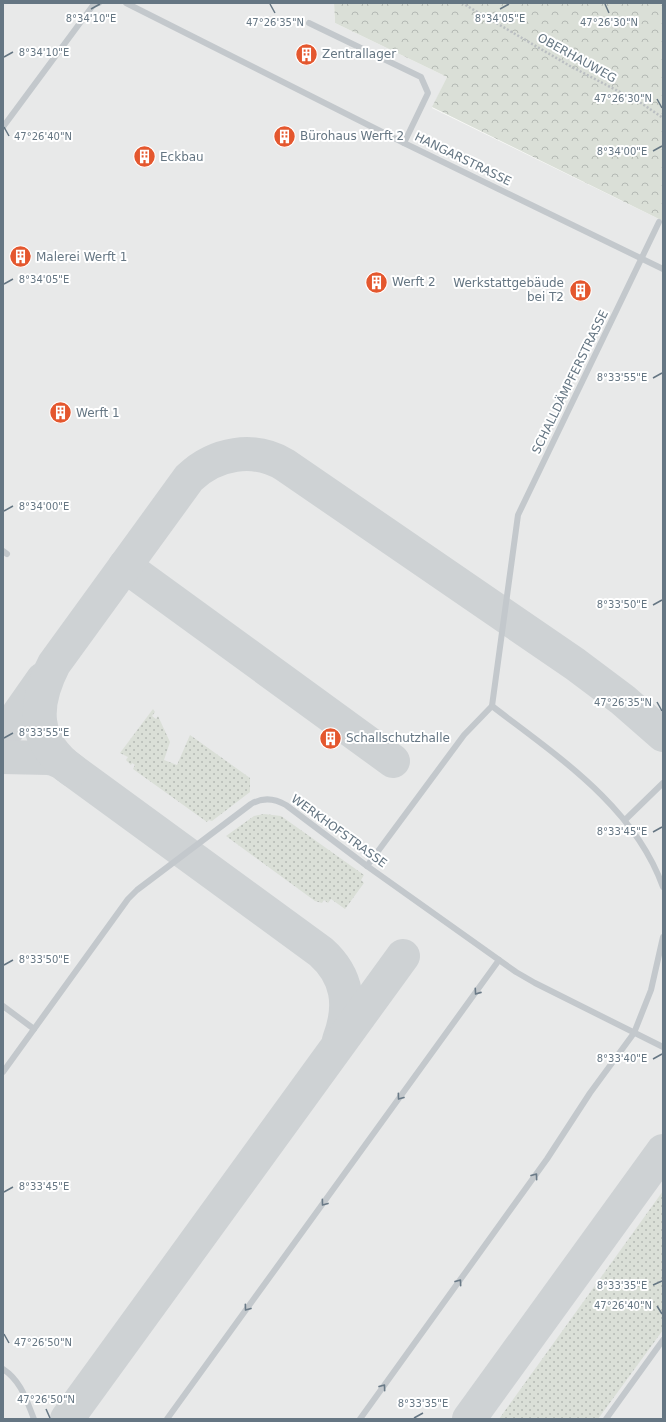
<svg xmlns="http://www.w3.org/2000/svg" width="666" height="1422" font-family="'DejaVu Sans',sans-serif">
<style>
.built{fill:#e8e9e9}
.grass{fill:url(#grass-dots)}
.forest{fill:url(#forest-crowns)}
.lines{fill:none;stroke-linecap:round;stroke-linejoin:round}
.taxiway{stroke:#ced2d4;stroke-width:34}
.path{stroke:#bbbfc2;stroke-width:2.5;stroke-dasharray:2 2;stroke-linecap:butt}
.service{stroke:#c3c8cc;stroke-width:6}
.oneway{stroke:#6a7a87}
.ticks{fill:none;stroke:#657683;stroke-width:1.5}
.labels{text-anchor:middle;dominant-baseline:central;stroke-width:4;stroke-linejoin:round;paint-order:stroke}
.poi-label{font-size:12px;fill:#657683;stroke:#fff;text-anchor:start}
.street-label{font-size:12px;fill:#657683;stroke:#fff}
.ticks-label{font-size:10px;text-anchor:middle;fill:#657683;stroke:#fff;stroke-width:4;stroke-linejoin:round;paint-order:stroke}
</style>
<defs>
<pattern id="grass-dots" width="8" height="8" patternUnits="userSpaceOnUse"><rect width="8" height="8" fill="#dadfd7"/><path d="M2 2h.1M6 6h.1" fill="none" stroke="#b4b9b4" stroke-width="1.8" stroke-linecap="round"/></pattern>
<pattern id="forest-crowns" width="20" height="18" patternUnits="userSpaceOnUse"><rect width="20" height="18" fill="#dadfd7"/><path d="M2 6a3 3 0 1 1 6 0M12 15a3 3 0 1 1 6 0" fill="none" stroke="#b4b9b4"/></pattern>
</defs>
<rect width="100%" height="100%" fill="#fafaf8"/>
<!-- built -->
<path class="built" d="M3,3h331l1,20 112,54 -15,31 231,113v1198h-660z"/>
<!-- grass -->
<g class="grass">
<path d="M153,709l2,3 -3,4 4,3 2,-3 12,26 -6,18 13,5 13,-30 60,43v14l-38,29 -3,-1 -2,2 -74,-53 2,-4 -3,-2 -1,2 -5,-5 2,-3 -8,-4z"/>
<path d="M264,814l17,2 83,59 -3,5 3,3 -19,26 -14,-10 -3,4 -4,-3 -2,3 -7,-2 -89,-65 28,-20z"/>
<path d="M663,1191v139l-65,89h-99z"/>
</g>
<!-- forest -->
<path class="forest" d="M334,3h329v218l-231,-114 15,-30 -112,-54z"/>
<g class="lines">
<!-- taxiway -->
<g class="taxiway">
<path d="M125,566l268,195"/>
<path d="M3,736l40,-57"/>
<path d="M3,757l46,1 5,1 7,3 260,190c27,24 31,54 18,88"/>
<path d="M72,770c-40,-29 -39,-65 -18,-106l135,-186c26,-25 65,-32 96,-13l290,199 48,36 40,35"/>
<path d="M67,1419l336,-463"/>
<path d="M469,1419l194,-268"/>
</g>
<!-- path -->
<path class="path" d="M462,3l108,63 71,37 22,15"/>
<!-- service -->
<g class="service">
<path d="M126,3l278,140 259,126"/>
<path d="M309,23l112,54 7,16 -24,50"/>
<path d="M3,127l91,-123 5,-1"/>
<path d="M3,551l4,3"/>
<path d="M492,706c65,50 142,100 171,181"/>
<path d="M625,820l38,-37"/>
<path d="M367,866l97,-131 28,-29 26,-191 141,-293"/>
<path d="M3,1006l31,23"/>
<path d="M3,1072l125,-173 9,-9 114,-86c12,-7 23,-6 35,1l81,61 149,106 19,11 128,64"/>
<path d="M3,1369c18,12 23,30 31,50"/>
<path d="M167,1419l332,-459"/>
<path d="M360,1419l187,-260 43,-66 44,-60 17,-43 12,-53"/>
<path d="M606,1419l57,-79"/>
</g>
</g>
<!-- one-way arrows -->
<defs><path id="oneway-chevron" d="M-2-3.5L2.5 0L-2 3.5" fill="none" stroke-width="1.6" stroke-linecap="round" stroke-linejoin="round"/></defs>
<g class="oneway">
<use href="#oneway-chevron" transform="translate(477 992) rotate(125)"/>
<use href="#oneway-chevron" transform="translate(400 1097) rotate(126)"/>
<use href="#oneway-chevron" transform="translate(535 1176) rotate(-54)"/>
<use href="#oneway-chevron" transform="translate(324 1203) rotate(126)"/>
<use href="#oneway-chevron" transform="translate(459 1282) rotate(-54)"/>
<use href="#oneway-chevron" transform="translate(247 1308) rotate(126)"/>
<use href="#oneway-chevron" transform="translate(383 1387) rotate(-54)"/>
</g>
<!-- ticks -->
<path class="ticks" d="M270,4l5,9M605,4l4,9M91,9l9,-5M500,9l9,-5M4,57l9,-5M657,99l5,9M4,127l5,9M653,151l9,-5M4,284l9,-5M653,378l9,-5M4,511l9,-5M653,605l9,-5M657,702l5,9M4,738l9,-5M653,832l9,-5M4,965l9,-5M653,1059l9,-5M4,1192l9,-5M653,1285l9,-4M657,1306l5,8M4,1334l5,9M46,1409l4,9M414,1418l9,-5"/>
<!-- icons -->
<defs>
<symbol id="building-disc" viewBox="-11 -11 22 22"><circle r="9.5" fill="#e4572e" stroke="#fff"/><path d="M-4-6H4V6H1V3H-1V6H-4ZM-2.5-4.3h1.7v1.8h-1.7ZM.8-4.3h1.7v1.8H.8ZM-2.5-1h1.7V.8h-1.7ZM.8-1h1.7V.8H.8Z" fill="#fff"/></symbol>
</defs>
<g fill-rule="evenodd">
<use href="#building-disc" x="294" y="42" width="25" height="25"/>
<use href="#building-disc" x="272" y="124" width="25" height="25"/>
<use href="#building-disc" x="132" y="144" width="25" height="25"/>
<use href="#building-disc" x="8" y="244" width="25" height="25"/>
<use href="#building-disc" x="364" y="270" width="25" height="25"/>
<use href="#building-disc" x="568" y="278" width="25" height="25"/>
<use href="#building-disc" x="48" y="400" width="25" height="25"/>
<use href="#building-disc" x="318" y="726" width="25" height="25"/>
</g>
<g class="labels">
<!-- poi labels -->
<g class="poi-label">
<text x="322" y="54">Zentrallager</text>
<text x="300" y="136">Bürohaus Werft 2</text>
<text x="160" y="157">Eckbau</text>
<text x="36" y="257">Malerei Werft 1</text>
<text x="392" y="282">Werft 2</text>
<text x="564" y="283" text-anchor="end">Werkstattgebäude<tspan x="564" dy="14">bei T2</tspan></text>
<text x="76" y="413">Werft 1</text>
<text x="346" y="738">Schallschutzhalle</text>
</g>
<!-- street labels -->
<g class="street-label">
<text transform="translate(577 58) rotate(29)">OBERHAUWEG</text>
<text transform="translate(463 159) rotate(26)">HANGARSTRASSE</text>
<text transform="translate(570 382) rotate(-64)">SCHALLDÄMPFERSTRASSE</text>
<text transform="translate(339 831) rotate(36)">WERKHOFSTRASSE</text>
</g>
</g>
<g class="ticks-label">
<text x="91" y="22">8°34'10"E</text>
<text x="500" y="22">8°34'05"E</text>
<text x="275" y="26">47°26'35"N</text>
<text x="609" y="26">47°26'30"N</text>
<text x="44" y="56">8°34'10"E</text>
<text x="623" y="102">47°26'30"N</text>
<text x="43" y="140">47°26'40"N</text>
<text x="622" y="155">8°34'00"E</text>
<text x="44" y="283">8°34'05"E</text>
<text x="622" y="381">8°33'55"E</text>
<text x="44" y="510">8°34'00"E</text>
<text x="622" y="608">8°33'50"E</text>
<text x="623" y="706">47°26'35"N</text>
<text x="44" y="736">8°33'55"E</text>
<text x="622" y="835">8°33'45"E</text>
<text x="44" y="963">8°33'50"E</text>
<text x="622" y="1062">8°33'40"E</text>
<text x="44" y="1190">8°33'45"E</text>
<text x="622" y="1289">8°33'35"E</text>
<text x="623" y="1309">47°26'40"N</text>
<text x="43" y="1346">47°26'50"N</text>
<text x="46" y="1403">47°26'50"N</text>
<text x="423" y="1407">8°33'35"E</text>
</g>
<!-- border -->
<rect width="666" height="1422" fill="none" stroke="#657683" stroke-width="8"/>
</svg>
